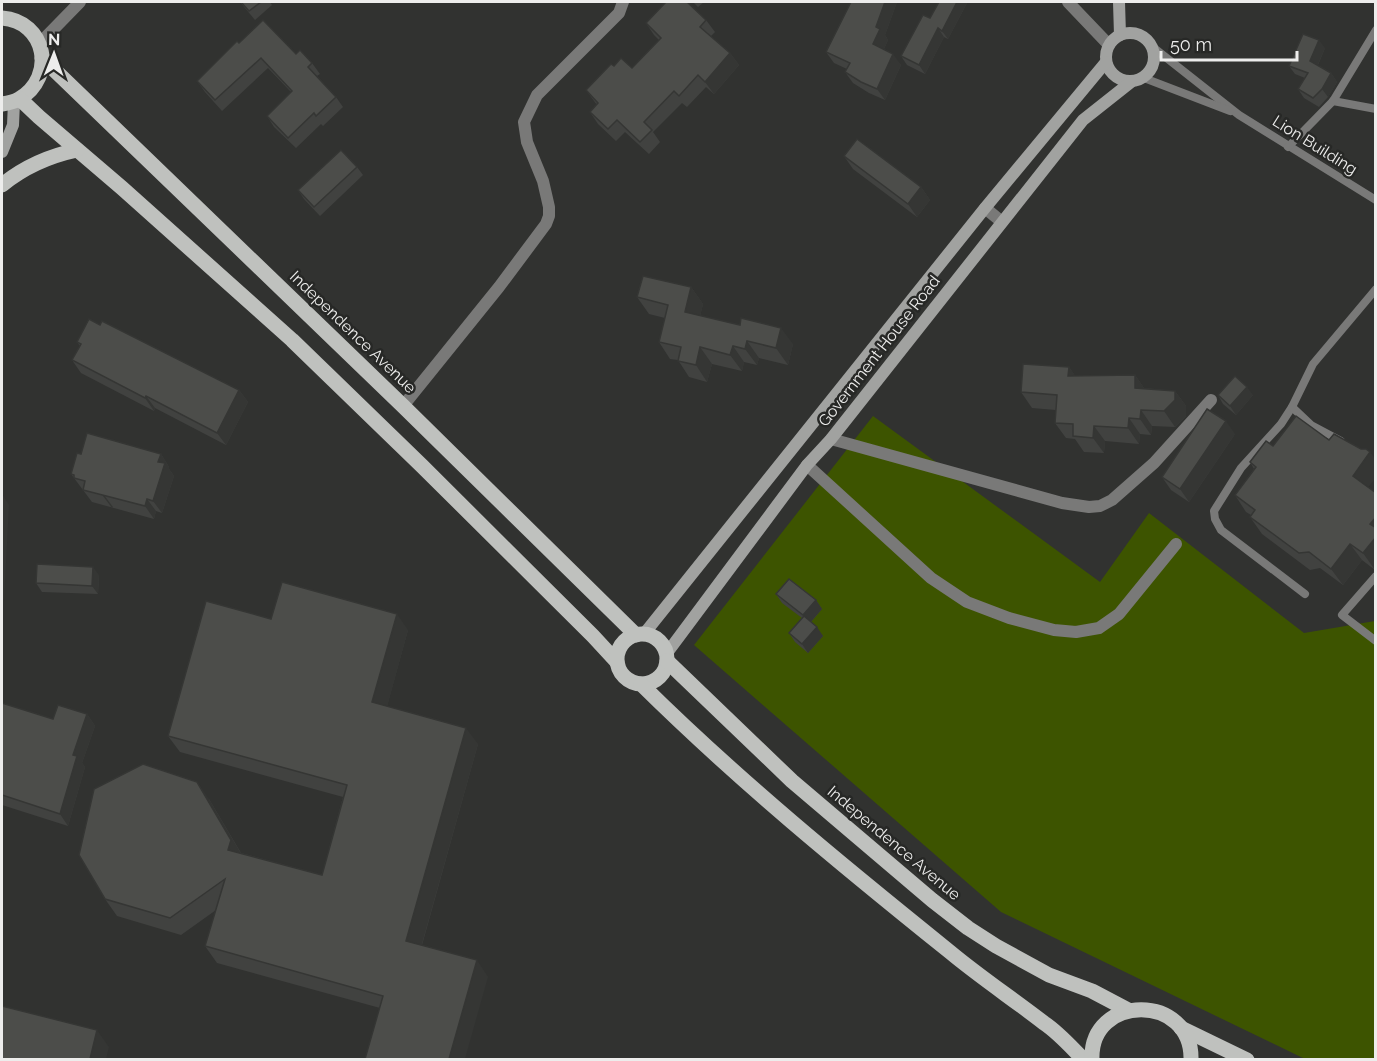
<svg xmlns="http://www.w3.org/2000/svg" width="1377" height="1061" font-family="Raleway,sans-serif">
<style>
.green{fill:#3d5400}
.lines{fill:none;stroke-linecap:round;stroke-linejoin:round}
.lane{stroke:#797978;stroke-width:8}
.street{stroke:#797978;stroke-width:12}
.secondary{stroke:#a1a2a0;stroke-width:12}
.primary{stroke:#bfc1be;stroke-width:15}
.wall{fill:#414240}
.shaded-wall{fill:#353634}
.building{fill:#4c4d4a;stroke:#353634;stroke-width:1.5}
.labels{text-anchor:middle;dominant-baseline:central;stroke-width:5;stroke-linejoin:round;paint-order:stroke}
.street-label{font-size:16px;fill:#ededec;stroke:#272826}
</style>
<rect width="100%" height="100%" fill="#313230"/>
<!-- green -->
<path class="green" d="M873,416l227,166 49,-69 155,120 71,-12v438h-70l-304,-147 -307,-267z"/>
<g class="lines">
<!-- lane -->
<g class="lane">
<path d="M1154,48l85,67 137,85"/>
<path d="M1144,78l86,33"/>
<path d="M1333,101l43,8"/>
<path d="M1288,147l45,-46 43,-71"/>
<path d="M1292,407l-11,17 -40,44 -27,43 1,8 6,11 84,64"/>
<path d="M1341,441l-30,-16 -19,-18 21,-43 63,-75"/>
<path d="M1376,576l-34,39 34,26"/>
</g>
<!-- street -->
<g class="street">
<path d="M1068,2l41,43"/>
<path d="M39,44l41,-42"/>
<path d="M985,208l17,14"/>
<path d="M403,406l96,-119 47,-63 3,-8v-9l-6,-26 -16,-39 -3,-20 13,-27 82,-82 4,-11"/>
<path d="M831,439l231,64 27,4 11,-1 12,-6 42,-37 57,-63"/>
<path d="M807,465l124,113 36,24 42,16 45,12 22,2 23,-4 20,-14 57,-70"/>
</g>
<!-- secondary -->
<g class="secondary">
<path d="M1119,2l1,33"/>
<circle cx="1130" cy="57" r="24"/>
<path d="M2,152l11,-27 1,-23"/>
<path d="M644,634l341,-426 121,-146"/>
<path d="M667,653l140,-188 24,-26 252,-319 48,-38"/>
</g>
<!-- primary -->
<g class="primary">
<path d="M2,18c44,3 55,59 17,81 -5,3 -11,4 -17,5"/>
<path d="M42,58l361,348 233,229"/>
<path d="M20,99l19,18 83,71 170,152 130,126 171,170 24,26"/>
<path d="M2,185c22,-18 47,-29 75,-35"/>
<circle cx="642" cy="659" r="25"/>
<path d="M667,661l125,120 140,119 36,28 28,18 53,29 43,16 36,19"/>
<path d="M641,684c97,96 202,182 309,268 30,25 63,47 94,71 15,10 27,24 40,37"/>
<path d="M1181,1028l66,32"/>
<path d="M1092,1060c-3,-67 101,-67 99,0"/>
</g>
</g>
<!-- wall -->
<g class="wall">
<path d="M240,2h30l2,3 -17,15z"/>
<path d="M693,2h11l-6,5z"/>
<path d="M851,2h46l-12,33 3,5 -4,9 17,16 -16,35 -16,-7 -16,-10 -8,-11 2,-3 -13,-6 -8,-11z"/>
<path d="M939,2h27l1,1 -19,36 -4,-2 -19,37 -18,-9 -6,-9 29,-38z"/>
<path d="M706,20l9,12 -4,4 19,17 9,12 -25,29 -8,-7 -19,20 -5,-4 -29,29 7,10 -11,12 -24,-22 -9,9 -18,-17 -8,-12 7,-7 -11,-15 28,-24 18,2 27,-28 -5,-5 -8,-12z"/>
<path d="M239,43l57,11 16,9 8,11 -3,2 19,21 7,10 -20,19 -2,-2 -25,24 -22,-21 -7,-11 24,-24 -23,-24 -46,43 -17,-19 -8,-11z"/>
<path d="M1325,48l-7,17 13,8 6,9 -9,15 -9,10 -15,-9 -6,-9 7,-11 -10,-4 -6,-8z"/>
<path d="M844,156l77,31 9,13 -13,17 -64,-48z"/>
<path d="M357,167l6,8 -43,41 -16,-17 -6,-9z"/>
<path d="M691,287l12,17 -3,12 93,28 -5,21 -29,-7 -2,7 -13,-3 -2,9 -30,-7 -5,18 -18,-5 -11,-17 -8,-1 -11,-17 6,-24 -16,-4 -12,-17z"/>
<path d="M100,325l139,65 9,12 -22,43 -71,-37 -1,3 -73,-38 -9,-13 8,-14 -3,-4z"/>
<path d="M1069,367l6,9 60,-1 9,13 31,3 11,15v10l-11,11 -23,-1 -1,9 -11,-1 -1,10 -34,-3 -1,12 -20,-1 -9,-13 -9,-1 -11,-15 1,-13 -24,-2 -11,-16z"/>
<path d="M1218,395h35l-17,20 -13,-11z"/>
<path d="M1235,434l-46,68 -18,-12 -9,-13z"/>
<path d="M1273,446l95,41 8,6 -1,77 -13,-10 -19,25 -23,-17 -10,2 -48,-36 -12,-17 1,-2 -5,-3 -11,-17 19,-26 -4,-7z"/>
<path d="M81,454h80l8,13v2l5,7 -12,37 -6,-2 -2,8 -62,-17 -21,-28z"/>
<path d="M99,575l-1,19 -56,-2 -6,-9z"/>
<path d="M776,594l40,6 6,9 -11,13 12,14 -15,17 -13,-11 -6,-9 13,-15 -20,-15z"/>
<path d="M271,619l137,11 -21,76 91,38 -56,201 66,32 -108,31 -163,-45 -12,-17 11,-36 -35,25 -64,-19 -12,-17 104,-100 32,54 81,22 21,-78 -163,-45 -12,-16z"/>
<path d="M2,703l51,16 34,-5 8,12 -13,37 3,4 -17,59 -66,-21z"/>
</g>
<!-- shaded-wall -->
<g class="shaded-wall">
<path d="M885,2h12l-12,33 3,5 -7,16 -8,-12 3,-17z"/>
<path d="M957,2h9l1,1 -19,36 -6,-8z"/>
<path d="M938,28l6,9 -19,37 -6,-9z"/>
<path d="M1319,40l6,8 -9,21 -6,-8z"/>
<path d="M730,53l9,12 -25,29 -9,-12z"/>
<path d="M893,54l8,11 -16,35 -8,-11z"/>
<path d="M1331,73l6,9 -9,15 -6,-8z"/>
<path d="M921,187l9,13 -13,17 -9,-13z"/>
<path d="M691,287l12,17 -6,25 -12,-17z"/>
<path d="M781,328l12,16 -5,21 -12,-17z"/>
<path d="M747,341l12,17 -2,7 -12,-16z"/>
<path d="M733,346l11,16 -2,9 -12,-16z"/>
<path d="M700,347l12,17 -5,18 -11,-17z"/>
<path d="M1069,367l11,16 -12,-7z"/>
<path d="M1135,375l11,16 -11,-3z"/>
<path d="M1247,387l6,8 -17,20 -6,-9z"/>
<path d="M239,390l9,12 -22,43 -9,-12z"/>
<path d="M1175,391l11,15v10l-11,11 -11,-16z"/>
<path d="M146,396l9,12 -1,3 -9,-13z"/>
<path d="M1141,410l11,16 -1,9 -11,-16z"/>
<path d="M1129,418l11,16 -1,10 -11,-16z"/>
<path d="M1226,421l9,13 -46,68 -9,-13z"/>
<path d="M1094,426l11,15 -1,12 -11,-15z"/>
<path d="M1370,452l6,8v18l-12,14 -11,-16z"/>
<path d="M161,454l8,13v2l5,7 -12,37 -9,-12 5,-39z"/>
<path d="M2,494l7,11 -5,96 -2,-4z"/>
<path d="M104,495l9,12 -1,1 -9,-12z"/>
<path d="M147,499l9,12 -2,8 -9,-13z"/>
<path d="M1376,517v15l-6,-8z"/>
<path d="M1376,537v32l-1,1 -12,-17z"/>
<path d="M1350,544l12,16 -19,25 -12,-16z"/>
<path d="M93,567l6,8 -1,19 -6,-8z"/>
<path d="M816,600l6,9 -13,15 -6,-9z"/>
<path d="M397,614l11,16 -24,88 -12,-16z"/>
<path d="M817,627l6,9 -15,17 -6,-9z"/>
<path d="M87,714l8,12 -13,37 3,4 -17,59 -8,-12 13,-59z"/>
<path d="M466,728l12,16 -60,214 -12,-17z"/>
<path d="M197,782l12,17 34,58 -15,-7z"/>
<path d="M477,960l11,17 -23,82h-16z"/>
<path d="M97,1030l12,17 -3,12h-16z"/>
</g>
<!-- building -->
<g class="building">
<path d="M241,2h20l-12,9z"/>
<path d="M666,2h21l19,18 -6,7 30,26 -25,29 -7,-7 -19,21 -5,-5 -30,31 8,8 -12,12 -23,-22 -9,9 -18,-17 8,-9 -12,-13 25,-26 3,2 7,-8 11,10 29,-30 -15,-15z"/>
<path d="M851,2h34l-9,25 4,2 -7,15 20,10 -16,35 -16,-7 -16,-10 5,-9 -24,-11z"/>
<path d="M939,2h18l-15,29 -4,-3 -19,37 -18,-9 22,-41 7,3z"/>
<path d="M263,20l33,34 4,-4 12,13 -4,4 28,30 -20,19 -2,-3 -26,25 -21,-22 25,-25 -31,-33 -46,42 -18,-19 40,-40 2,2z"/>
<path d="M1303,34l16,6 -9,21 21,12 -9,16 -9,9 -15,-9 10,-16 -19,-7z"/>
<path d="M857,139l64,48 -13,17 -64,-48z"/>
<path d="M341,150l16,17 -43,40 -16,-17z"/>
<path d="M643,276l48,11 -6,25 55,13 1,-7 40,10 -5,20 -29,-7 -2,8 -12,-3 -3,9 -30,-8 -4,18 -18,-4 3,-14 -22,-5 9,-37 -31,-8z"/>
<path d="M89,319l11,6 2,-4 137,69 -22,43 -71,-37 -1,2 -73,-38 9,-16 -4,-2z"/>
<path d="M1023,364l46,3 -1,9 67,-1v13l40,3v9l-11,11 -23,-1 -1,9 -11,-1 -1,10 -34,-2 -1,12 -20,-2v-12l-18,-1 2,-28 -36,-3z"/>
<path d="M1235,376l12,11 -17,19 -12,-11z"/>
<path d="M1207,409l19,12 -46,68 -18,-12z"/>
<path d="M1296,416l33,24 5,-6 27,15h5l4,3 -17,24 23,17v24l-6,7 6,4v9l-13,16 -13,-9 -19,25 -22,-17 -10,1 -49,-36 5,-7 -20,-15 21,-28 -6,-5 16,-21 7,5z"/>
<path d="M87,433l74,21 -3,8 7,1 -12,38 -6,-2 -2,7 -62,-16 2,-9 -11,-3v-3l-3,-1 6,-21 4,1z"/>
<path d="M37,564l56,3 -1,19 -56,-3z"/>
<path d="M789,579l27,21 -13,15 -27,-21z"/>
<path d="M282,582l115,32 -25,88 94,26 -60,213 71,19 -28,99h-84l18,-63 -178,-50 20,-67 -55,39 -65,-19 -26,-44 15,-66 49,-25 54,18 34,58 -3,10 94,25 25,-90 -179,-49 38,-135 65,18z"/>
<path d="M804,616l13,11 -15,17 -13,-11z"/>
<path d="M2,703l51,16 5,-14 29,9 -14,41 4,1 -17,58 -58,-19z"/>
<path d="M2,1006l95,24 -7,29h-88z"/>
</g>
<g class="labels">
<!-- street labels -->
<g class="street-label">
<text transform="translate(1315 145) rotate(32)">Lion Building</text>
<text transform="translate(353 332) rotate(44)">Independence Avenue</text>
<text transform="translate(879 351) rotate(-52)">Government House Road</text>
<text transform="translate(894 843) rotate(40)">Independence Avenue</text>
</g>
</g>
<!-- border -->
<rect width="1377" height="1061" fill="none" stroke="#ededec" stroke-width="6"/>
<!-- north arrow -->
<g transform="translate(54 54) rotate(1)" stroke="#272826" stroke-width="4.5" paint-order="stroke">
<path d="M0-4.5L10 22L0 15L-10 22Z" fill="#ededec"/>
<text y="-9" font-size="16" font-weight="bold" text-anchor="middle" fill="#ededec">N</text>
</g>
<!-- scale -->
<path d="M1161 51v9h136v-9" fill="none" stroke="#ededec" stroke-width="3"/>
<text x="1170" y="51" font-size="18" fill="#ededec" stroke="#272826" stroke-width="4.5" paint-order="stroke">50 m</text>
</svg>
